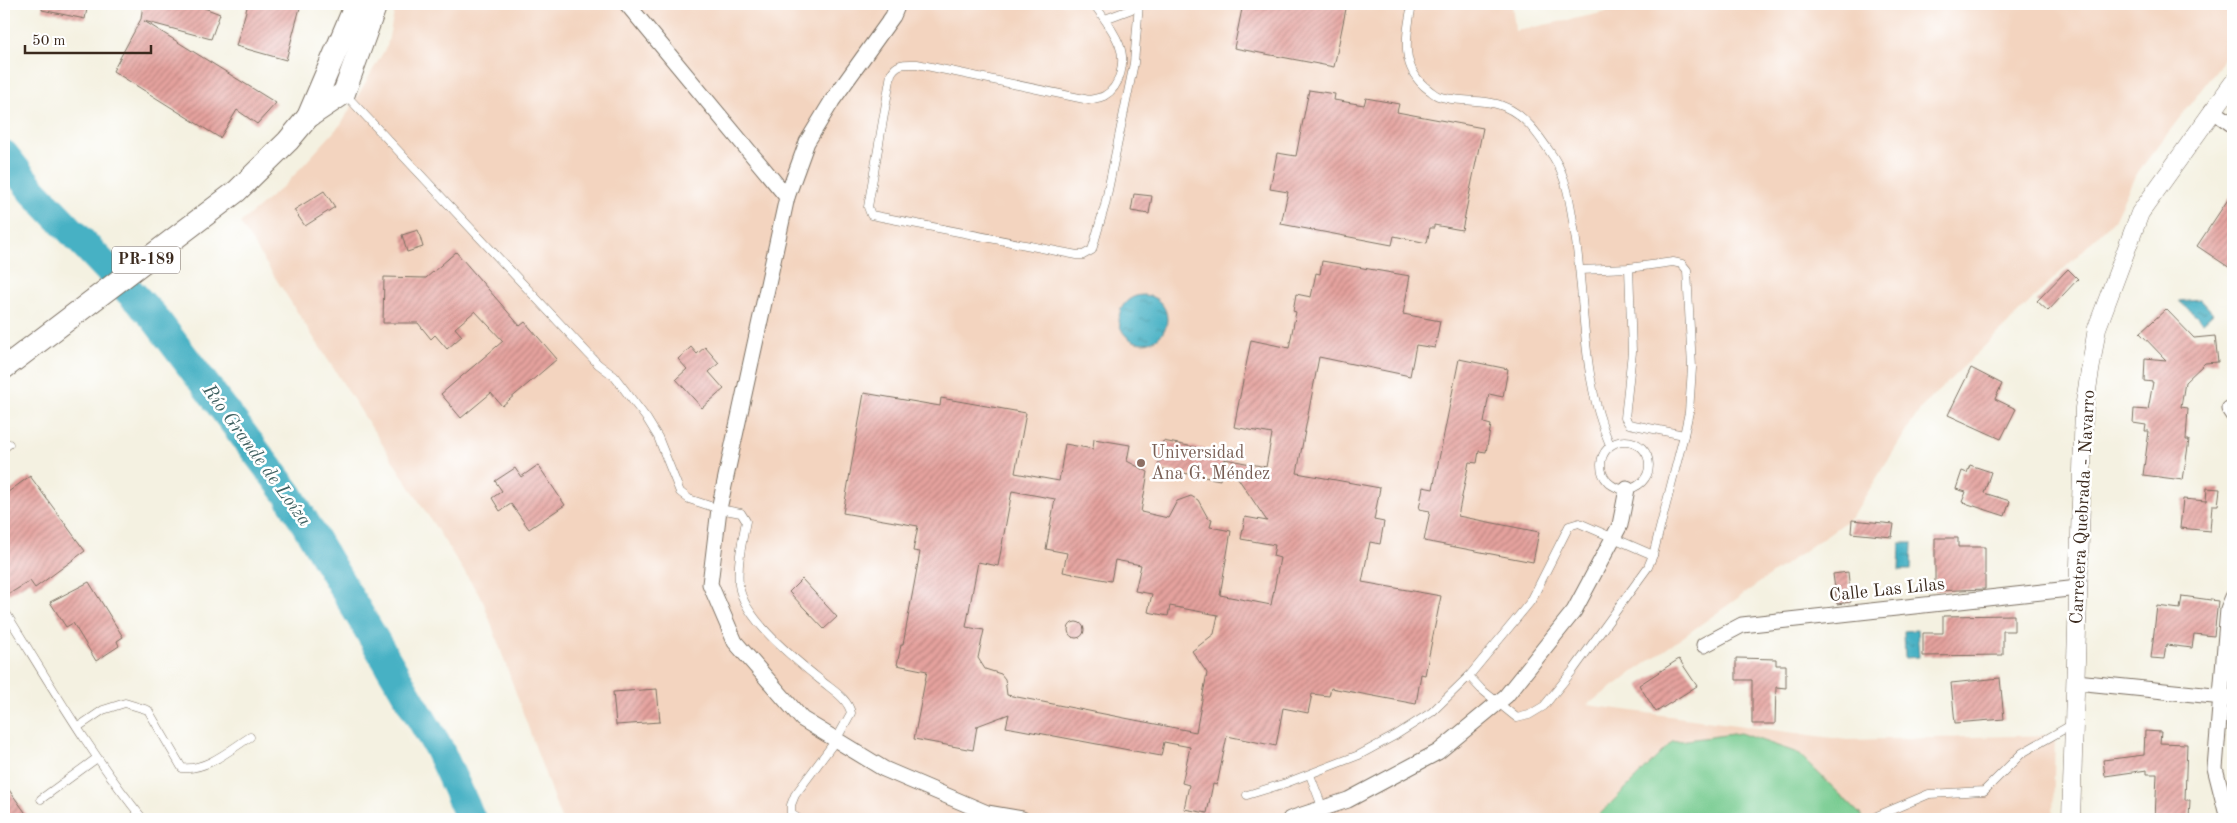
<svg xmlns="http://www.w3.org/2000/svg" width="2237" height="823" font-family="'Old Standard TT',serif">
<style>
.built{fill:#f3d4bf}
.pitch{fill:#76cb8f;stroke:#587a56}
.water{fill:url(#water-ripples);stroke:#406e71}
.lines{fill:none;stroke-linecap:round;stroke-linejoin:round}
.river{stroke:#46b1c4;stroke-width:30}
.building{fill:url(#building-hatch);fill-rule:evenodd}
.service-casing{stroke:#7c7062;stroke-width:9}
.minor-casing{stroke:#7c7062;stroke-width:17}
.tertiary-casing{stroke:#7c7062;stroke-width:19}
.primary-casing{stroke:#7c7062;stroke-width:24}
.service{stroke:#fff;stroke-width:8}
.minor{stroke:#fff;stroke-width:15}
.tertiary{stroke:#fff;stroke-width:18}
.primary{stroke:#fff;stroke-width:22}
.education-dot{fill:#8d6e63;stroke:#fff;stroke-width:2}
.labels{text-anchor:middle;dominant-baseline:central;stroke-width:5;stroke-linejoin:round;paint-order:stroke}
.shield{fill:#fff;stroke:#766a62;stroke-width:1}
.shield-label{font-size:16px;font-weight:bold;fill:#3b2a1e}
.education-label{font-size:18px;fill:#785e54;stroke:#fff;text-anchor:start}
.street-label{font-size:18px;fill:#3b2a1e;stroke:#fff}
.water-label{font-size:19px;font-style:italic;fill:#3f6060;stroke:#fff}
</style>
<defs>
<pattern id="water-ripples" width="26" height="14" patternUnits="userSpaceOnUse" patternTransform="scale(1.25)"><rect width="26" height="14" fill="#46b1c4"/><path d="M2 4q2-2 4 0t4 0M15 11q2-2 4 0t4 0" fill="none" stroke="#3c909f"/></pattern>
<pattern id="building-hatch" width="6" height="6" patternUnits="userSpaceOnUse" patternTransform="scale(1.25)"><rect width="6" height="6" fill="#e5a29e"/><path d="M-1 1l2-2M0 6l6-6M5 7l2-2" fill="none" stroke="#bb8480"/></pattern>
</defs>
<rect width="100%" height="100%" fill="#fff"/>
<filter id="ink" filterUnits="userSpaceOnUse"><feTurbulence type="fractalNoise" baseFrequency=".02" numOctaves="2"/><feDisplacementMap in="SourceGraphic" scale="10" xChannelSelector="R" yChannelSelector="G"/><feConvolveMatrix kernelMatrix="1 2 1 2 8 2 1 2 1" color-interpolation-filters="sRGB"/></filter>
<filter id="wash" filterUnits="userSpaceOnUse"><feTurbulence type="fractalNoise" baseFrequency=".0096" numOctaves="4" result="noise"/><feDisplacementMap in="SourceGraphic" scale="20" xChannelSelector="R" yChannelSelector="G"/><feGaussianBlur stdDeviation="1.12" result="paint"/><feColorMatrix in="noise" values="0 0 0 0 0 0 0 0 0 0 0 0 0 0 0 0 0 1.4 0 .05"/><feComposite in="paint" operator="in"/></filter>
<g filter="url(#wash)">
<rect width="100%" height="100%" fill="#f4f1e1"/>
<!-- built -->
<path class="built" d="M396,4h1116l3,27 130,-27h588v44l-98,128 -21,44 -193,188 -69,109 -265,188 260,35 208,-5 -2,84h-1492l-78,-218 -243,-378 47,-40 54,-59 46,-78z"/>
<!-- pitch -->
<path class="pitch" d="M1740,733l58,20 64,63 -4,3h-256l-4,-3 74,-74z"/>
<!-- water -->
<g class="water">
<circle cx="1143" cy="319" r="24"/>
<path d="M2200,299l13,14 -10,9 -24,-21z"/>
<path d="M1900,543h12l-1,27h-12z"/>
<path d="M1917,630l2,27 -14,1 -1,-27z"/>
</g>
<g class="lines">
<!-- river -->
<path class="river" d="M4,155l29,36 120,125 135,178 150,253 33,72"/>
</g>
<g id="blocks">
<!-- building -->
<g class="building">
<path d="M43,4h45l-3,15 -43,-9z"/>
<path d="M143,4h51l26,10 -9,25 -67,-18 132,82 -19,21 -20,-14 -17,28 -107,-67 28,-52z"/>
<path d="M248,4h53l-15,56 -50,-14z"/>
<path d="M1243,4h104l-13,63 -100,-19z"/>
<path d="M1309,90l26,4 -1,6 30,5 2,-7 33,6 -2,8 86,16 -21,102 -28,-5v3h-4l-3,15 -33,-7 -2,9 -111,-21 7,-32 -18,-3 7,-36 19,3z"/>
<path d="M324,191l11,16 -30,19 -11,-16z"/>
<path d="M2233,192v78l-36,-24z"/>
<path d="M1134,194l18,2 -3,18 -18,-3z"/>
<path d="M418,230l5,17 -16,5 -5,-17z"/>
<path d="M456,252l64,74 5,-4 32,37 -55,47 -11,-13 -30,25 -20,-24 62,-53 -28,-30 -20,17 7,8 -15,13 -12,-14 -4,4 -13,-16h-35l1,-46 42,1z"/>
<path d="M1322,261l88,15 -7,38 37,7 -5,27 -19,-3 -6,31 -91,-19 -22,116 83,15 -6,32 10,2 -4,22 -10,-2 -8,40 79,14 -16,79 -4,-1 -5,30 -85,-16 -2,8 -17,-2 -4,19 -25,-5 -7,38 -49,-10 -10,49 -4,-1 -6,29 -23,-4 5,-24 -7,-2 8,-36 -26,-5 -3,14 -155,-29 3,-13 -32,12 -4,24 -59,-11 13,-68 -30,-6 4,-20h2l17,-93 -7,-1 5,-25 -75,-13 21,-120 76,13 1,-8 85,15 -11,60 44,8 6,-37 28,5 1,-10 36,6 -3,16 21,11 -7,40 27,6 9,-17 14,-5 7,4 10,18 4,1 -2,8 21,4 -11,64 51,10 9,-47 -7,-2 2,-11 -34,-6 4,-22 22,4 -42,-62 41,8 6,-33 -38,-7 17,-87 38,8 7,-36 -3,-1 3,-17 15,3 5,-24 4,1zM1012,491l43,8 -9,50 21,4 -4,19 48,9 4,-21 26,5 -6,26 17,3 -4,18 20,4 2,-10 48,9 -4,19 -22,17 15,22 -11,59 -189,-37 -2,-16 -4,-5 -16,-5 -7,-11 6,-28 -18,-3 12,-65 20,4z"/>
<path d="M2068,269l10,10 -30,32 -11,-10z"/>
<path d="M2166,309l28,29 21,-2 3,26 -13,1 -20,19 -4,25 7,1 -2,32h3l-6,40 -40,-5 6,-44h-4l1,-6 -13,-2 1,-14 14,1 5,-28 -9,-1 1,-23 21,2 -26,-27z"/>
<path d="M691,347l6,7 8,-7 14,16 -10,9 15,17 -22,19 -26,-29 11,-10 -9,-10z"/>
<path d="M1459,359l49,10 -5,28 -14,-3 -5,29 7,2 -5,27 -7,-1 -2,12 -8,-1 -11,54 81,16 -6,30 -109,-21 6,-30 -11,-2 4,-22 10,2z"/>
<path d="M1971,368l31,16 -7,15 21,10 -15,30 -53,-24z"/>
<path d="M1163,441l62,12 -5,27 -62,-12z"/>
<path d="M538,465l27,40 -36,24 -18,-25 -11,7 -8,-13 10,-7 -7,-10 20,-13 6,9z"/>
<path d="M1970,465l21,7 -7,21 26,8 -5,15 -43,-14 4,-10 -10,-3 6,-18 5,2z"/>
<path d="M30,476l55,75 -50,37 -5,-7 -21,13 -5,-8v-91z"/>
<path d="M2207,488l13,1 -2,16h-6l-2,26 -30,-3 3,-29 23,2z"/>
<path d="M1852,520l42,4 -2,13 -41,-4z"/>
<path d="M1935,538h23v9h27v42l-50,2z"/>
<path d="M1848,572l3,30 -14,2 -4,-30z"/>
<path d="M802,579l35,38 -13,12 -35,-37z"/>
<path d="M89,582l34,55 -6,4 2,5 -23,15 -23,-38 -7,4 -16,-25z"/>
<path d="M2182,596l36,5 -4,35 -20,-2 -2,14 -26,-3 -2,14 -13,-1 6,-52 23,3z"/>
<path d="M2014,615v16h-11v24l-80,1v-23h20v-17z"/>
<circle cx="1076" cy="630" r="8"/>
<path d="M1736,658l40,1v6h10v23l-10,-1 -1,37h-23v-44h-16z"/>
<path d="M1679,659l18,27 -41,26 -17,-27z"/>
<path d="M2000,678l4,41 -49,4 -4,-40z"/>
<path d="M657,689l3,33 -44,3 -3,-33z"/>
<path d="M2145,731l16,1 -1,11 27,1 -2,56h5l-1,19h-34l2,-45h-10v-4l-42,6 -2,-16 41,-5z"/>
<path d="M4,783l26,36h-26z"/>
</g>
</g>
</g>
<g filter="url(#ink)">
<use href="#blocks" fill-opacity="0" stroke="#7c7062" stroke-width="1"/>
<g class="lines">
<defs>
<g id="service">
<path d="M1094,4c8,12 19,25 25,40 7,17 2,43 -15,52 -4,2 -11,3 -15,4l-172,-36c-11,0 -20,-2 -26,10l-23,133 3,8 206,40h6l9,-5 13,-45 29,-142 5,-59"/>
<path d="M1412,4c-6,32 -13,64 17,86 3,2 6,5 9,6 19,7 48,2 67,11 22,9 36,32 49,51 14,22 17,51 21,76 11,71 6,145 35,211"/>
<path d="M1105,19l35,-13"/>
<path d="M346,95l235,251 17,18 16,12 33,43 11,18 22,55 9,7 30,10 22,4 5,8c-4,21 -9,43 -7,64 4,34 59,77 84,97 11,9 25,17 28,31l-15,27 -41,55 -4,10v9l8,5"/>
<path d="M1629,268l3,84 -7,66 4,6 55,11"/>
<circle cx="1625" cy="465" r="24"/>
<path d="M4,448l5,-4"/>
<path d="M4,610c44,70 86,144 139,209"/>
<path d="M1469,676l12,13 36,29 12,-3 15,-9 30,-37 74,-102 5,-12 31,-120 5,-23 3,-44 -5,-98 -5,-6 -9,-2 -44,6 -49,2"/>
<path d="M78,727l25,-17 22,-7 23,7 34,58c24,3 49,-19 68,-31"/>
<path d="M1310,775l13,34"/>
<path d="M1247,795l39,-12 73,-28 37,-20 36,-23 37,-36 62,-75 38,-75 10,-3 74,32"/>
<path d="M41,799l56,-41"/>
<path d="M1874,819l3,-3 52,-22 55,-3 38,-38 51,-29"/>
</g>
<g id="minor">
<path d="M627,4l160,193 -68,312 -9,75 25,58 67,77 82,50 103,44 35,6"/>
<path d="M2212,110l21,15"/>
<path d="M787,197l20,-55 25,-41 61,-85 5,-12"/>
<path d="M2229,409l4,6"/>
<path d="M1704,645l38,-20 336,-37"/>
<path d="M2076,682l157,16"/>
<path d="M1290,819l58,-19 90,-48 68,-56 68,-85 46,-86 7,-36"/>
<path d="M2228,819l-13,-51 13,-159 5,-12"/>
</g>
<path id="tertiary" d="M2071,819l13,-411 13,-80 43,-115 93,-130"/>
<g id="primary">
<path d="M308,117l36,-24 32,-89"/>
<path d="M4,368l233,-177 51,-50 20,-24 48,-113"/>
</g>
</defs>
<!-- service casing -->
<use href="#service" class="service-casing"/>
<!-- minor casing -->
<use href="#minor" class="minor-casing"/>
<!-- tertiary casing -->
<use href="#tertiary" class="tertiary-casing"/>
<!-- primary casing -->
<use href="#primary" class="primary-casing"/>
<!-- service -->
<use href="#service" class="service"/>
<!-- minor -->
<use href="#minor" class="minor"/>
<!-- tertiary -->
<use href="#tertiary" class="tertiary"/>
<!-- primary -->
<use href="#primary" class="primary"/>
</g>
</g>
<!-- markers -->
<circle class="education-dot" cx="1141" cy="463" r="5"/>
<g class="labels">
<!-- shield labels -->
<rect class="shield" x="112" y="246.5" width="68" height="27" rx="4"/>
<g class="shield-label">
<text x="146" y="260">PR-189</text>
</g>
<!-- education labels -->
<g class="education-label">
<text x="1151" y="453">Universidad<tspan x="1151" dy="21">Ana G. Méndez</tspan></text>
</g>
<!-- street labels -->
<g class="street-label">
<text transform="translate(2083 507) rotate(-87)">Carretera Quebrada - Navarro</text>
<text transform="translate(1887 590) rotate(-6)">Calle Las Lilas</text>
</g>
<!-- water labels -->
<g class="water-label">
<text transform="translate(256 456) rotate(54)">Río Grande de Loíza</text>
</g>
</g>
<!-- margin -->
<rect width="2237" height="823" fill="none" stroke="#fff" stroke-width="20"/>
<!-- scale -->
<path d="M25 45v8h126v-8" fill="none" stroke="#3b2a1e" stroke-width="2.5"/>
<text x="32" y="45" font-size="15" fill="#3b2a1e" stroke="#ffffff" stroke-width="4" paint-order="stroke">50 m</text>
</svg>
